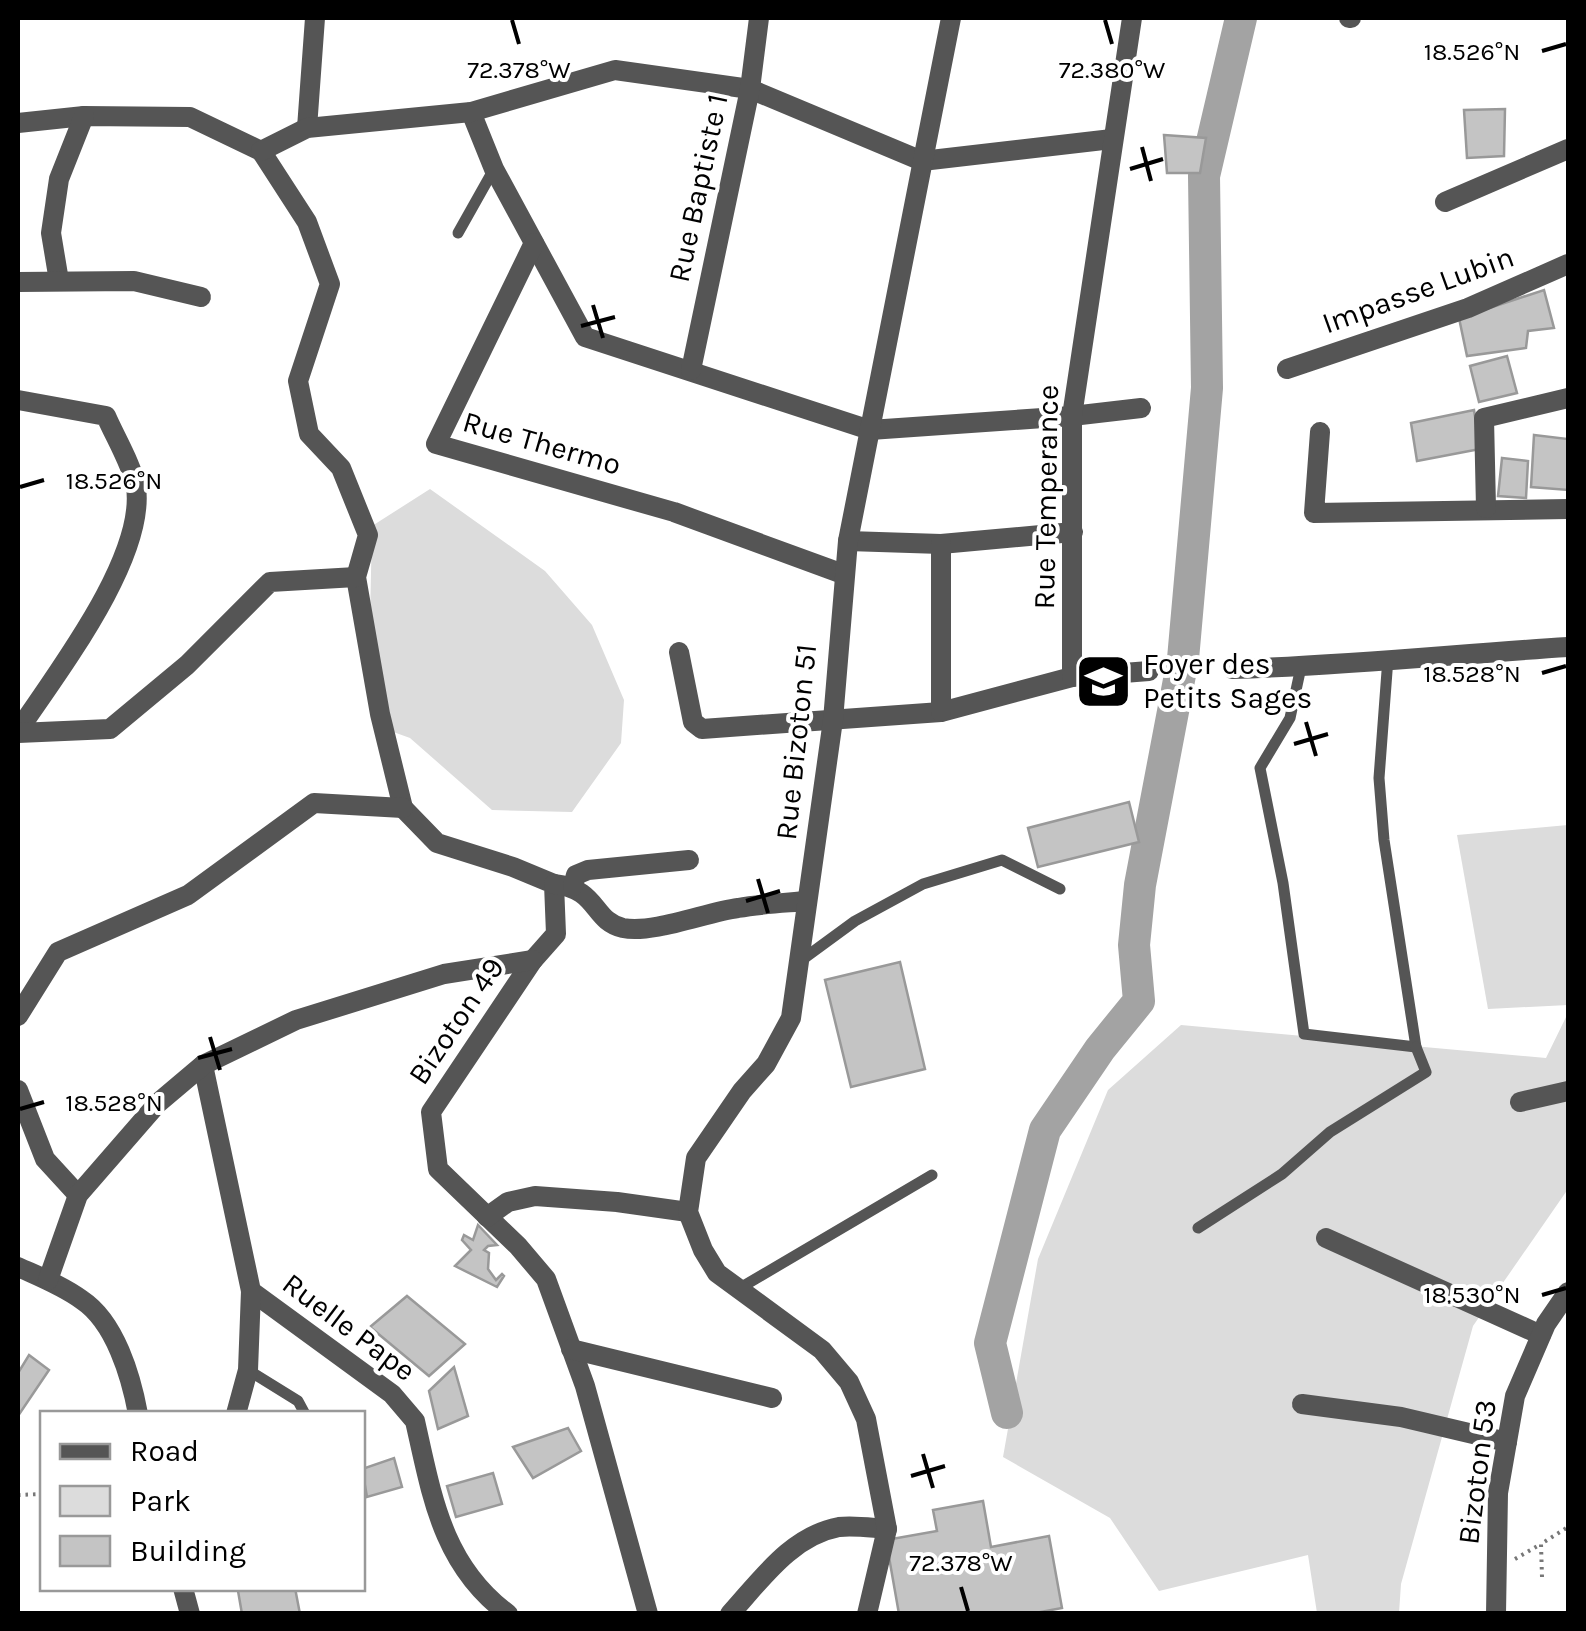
<svg xmlns="http://www.w3.org/2000/svg" width="1586" height="1631" font-family="Karla,sans-serif">
<style>
.green{fill:#dcdcdc}
.lines{fill:none;stroke-linecap:round;stroke-linejoin:round}
.river{stroke:#a3a3a3;stroke-width:32}
.building{fill:#c4c4c4;stroke:#999;stroke-width:2.5}
.path{stroke:#777;stroke-width:4;stroke-dasharray:2.5 5;stroke-linecap:butt}
.service{stroke:#555;stroke-width:11}
.minor{stroke:#555;stroke-width:20}
.ticks{fill:none;stroke:#000;stroke-width:4}
.labels{text-anchor:middle;dominant-baseline:central;stroke-width:8;stroke-linejoin:round;paint-order:stroke}
.street-label{font-size:30px;fill:#000;stroke:#fff}
.poi-label{font-size:30px;fill:#000;stroke:#fff;text-anchor:start}
.ticks-label{font-size:25px;text-anchor:middle;fill:#000;stroke:#fff;stroke-width:8;stroke-linejoin:round;paint-order:stroke}
</style>
<rect width="100%" height="100%" fill="#fff"/>
<!-- green -->
<g class="green">
<path d="M430,489l115,82 47,54 32,75 -3,43 -49,69 -80,-2 -82,-72 -36,-13 -5,-59 3,-140z"/>
<path d="M1568,825v180l-80,4 -31,-174z"/>
<path d="M1568,1013v176l-95,137 -72,258 -2,29h-82l-9,-58 -149,36 -49,-73 -107,-61 35,-198 70,-169 73,-65 365,33z"/>
</g>
<g class="lines">
<!-- river -->
<path class="river" d="M1007,1413l-17,-70 55,-213 55,-81 39,-48 -5,-56 6,-60 43,-226 24,-271 -3,-212 37,-158"/>
</g>
<!-- building -->
<g class="building">
<path d="M1505,109l-1,47 -37,2 -3,-48z"/>
<path d="M1164,135l42,3 -6,35h-33z"/>
<path d="M1544,290l10,38 -26,3 -2,17 -59,8 -8,-38z"/>
<path d="M1507,356l10,37 -38,9 -9,-36z"/>
<path d="M1474,410l6,39 -63,12 -6,-38z"/>
<path d="M1534,435l34,4v51l-37,-3z"/>
<path d="M1502,458l26,3 -2,37 -28,-2z"/>
<path d="M1129,802l10,40 -101,25 -10,-39z"/>
<path d="M900,962l25,107 -74,18 -26,-107z"/>
<path d="M478,1225l19,20 -9,1 -4,4 5,3 -1,16 8,11 6,-6 2,2 -7,11 -42,-21 16,-16 -9,-10 2,-5 9,5z"/>
<path d="M407,1296l58,48 -36,32 -59,-49z"/>
<path d="M29,1355l20,15 -31,46v-43z"/>
<path d="M454,1367l14,49 -30,13 -9,-38z"/>
<path d="M568,1428l13,23 -48,27 -20,-31z"/>
<path d="M394,1458l8,29 -35,10 -5,-28z"/>
<path d="M493,1473l9,31 -46,13 -9,-31z"/>
<path d="M983,1501l8,46 58,-11 13,72 -32,6h-131l-13,-74 51,-9 -4,-21z"/>
<path d="M248,1588h47l5,26h-58l-4,-23z"/>
</g>
<g class="lines">
<!-- path -->
<g class="path">
<path d="M18,1495l24,-1"/>
<path d="M1515,1559l26,-15"/>
<path d="M1542,1577l-1,-33 27,-17"/>
</g>
<!-- service -->
<g class="service">
<path d="M458,233l36,-64"/>
<path d="M1301,667l-11,51 -30,50 23,115 21,151 112,13 -32,-207 -5,-62 9,-120"/>
<path d="M799,962l56,-41 68,-37 79,-24 58,29"/>
<path d="M1198,1228l84,-54 48,-42 96,-60 -10,-25"/>
<path d="M740,1288l192,-113"/>
<path d="M248,1370l50,31 7,13"/>
</g>
<!-- minor -->
<g class="minor">
<path d="M1349,18h2"/>
<path d="M471,112l23,57 91,168 285,93 202,-14 69,-8"/>
<path d="M18,123l66,-7 106,1 71,34 46,71 23,62 -32,97 11,53 32,34 27,67 -12,42 24,137 23,94"/>
<path d="M307,128l8,-110"/>
<path d="M261,151l46,-23 164,-16 144,-42 135,19 172,72 190,-22"/>
<path d="M1445,202l123,-53"/>
<path d="M534,243l-98,201 238,68 169,62"/>
<path d="M59,281l-8,-48 8,-54 25,-63"/>
<path d="M18,282l116,-1 67,16"/>
<path d="M1287,369l181,-61 100,-44"/>
<path d="M691,370l59,-281 9,-71"/>
<path d="M18,400l88,16c8,19 27,51 30,71 10,71 -80,187 -118,244"/>
<path d="M1320,432l-6,81 254,-4"/>
<path d="M1486,508l-2,-90 84,-20"/>
<path d="M848,541l93,3 132,-12"/>
<path d="M679,652l14,70 9,7 239,-17 131,-35v-261l60,-398"/>
<path d="M1232,669c112,-3 224,-15 336,-22"/>
<path d="M1072,677l77,-6"/>
<path d="M941,712v-168"/>
<path d="M18,733l92,-4 77,-64 83,-83 86,-5"/>
<path d="M403,808l34,35 76,24 41,17 2,50 -23,26 -102,152 7,57 80,77 28,33 39,107 63,228"/>
<path d="M554,884c45,5 38,37 69,44 30,6 84,-16 115,-20 22,-4 46,-5 69,-7"/>
<path d="M573,886l3,-11 12,-5 101,-10"/>
<path d="M18,1016l40,-64 130,-57 126,-92 89,5"/>
<path d="M203,1065l48,226 141,103 23,27c17,75 27,144 93,193"/>
<path d="M18,1090l27,69 33,36"/>
<path d="M1520,1102l48,-11"/>
<path d="M487,1217l21,-15 27,-6 82,6 71,10"/>
<path d="M1326,1238l215,97"/>
<path d="M18,1267c22,10 45,19 64,33 33,22 49,76 56,114"/>
<path d="M48,1280l30,-85 80,-92 45,-38 93,-45 148,-46 89,-14"/>
<path d="M571,1349l201,49"/>
<path d="M1302,1404l99,13 106,25"/>
<path d="M236,1414l12,-44 3,-79"/>
<path d="M183,1588l7,26"/>
<path d="M730,1614c31,-34 61,-78 109,-87 15,-2 33,1 48,2"/>
<path d="M867,1614l20,-85 -21,-110 -17,-37 -27,-32 -105,-77 -14,-23 -15,-38 8,-54 46,-67 24,-27 25,-46 42,-298 15,-179 103,-523"/>
<path d="M1496,1614l2,-121 17,-97 31,-72 22,-32"/>
</g>
</g>
<!-- ticks -->
<path class="ticks" d="M512,20l7,24M1105,20l7,24M1542,51l24,-7M1142,147l9,34M1130,169l33,-10M593,305l10,33M581,326l34,-9M20,487l24,-7M1542,673l24,-7M1306,722l10,34M1294,744l34,-10M758,879l10,34M746,901l34,-10M210,1037l10,33M198,1058l34,-9M20,1109l24,-7M1542,1295l24,-7M923,1454l10,34M911,1476l34,-10M961,1587l7,24"/>
<!-- icons -->
<defs>
<symbol id="school-square" viewBox="-11 -11 22 22"><rect x="-9" y="-9" width="18" height="18" rx="4" fill="#000" stroke="#fff"/><path d="M0-5L7-2L0 1L-7-2ZM-4 1L0 2.5L4 1V4Q0 6-4 4Z" fill="#fff"/></symbol>
</defs>
<g fill-rule="evenodd">
<use href="#school-square" x="1072" y="650" width="63" height="63"/>
</g>
<g class="labels">
<!-- street labels -->
<g class="street-label">
<text transform="translate(698 188) rotate(-78)">Rue Baptiste 1</text>
<text transform="translate(1418 290) rotate(-20)">Impasse Lubin</text>
<text transform="translate(542 443) rotate(16)">Rue Thermo</text>
<text transform="translate(1046 497) rotate(-89)">Rue Temperance</text>
<text transform="translate(796 742) rotate(-84)">Rue Bizoton 51</text>
<text transform="translate(456 1021) rotate(-56)">Bizoton 49</text>
<text transform="translate(349 1327) rotate(37)">Ruelle Pape</text>
<text transform="translate(1477 1472) rotate(-83)">Bizoton 53</text>
</g>
<!-- poi labels -->
<g class="poi-label">
<text x="1143" y="664">Foyer des<tspan x="1143" dy="34">Petits Sages</tspan></text>
</g>
</g>
<g class="ticks-label">
<text x="1472" y="60">18.526°N</text>
<text x="519" y="78">72.378°W</text>
<text x="1112" y="78">72.380°W</text>
<text x="114" y="489">18.526°N</text>
<text x="1472" y="682">18.528°N</text>
<text x="114" y="1111">18.528°N</text>
<text x="1472" y="1303">18.530°N</text>
<text x="961" y="1571">72.378°W</text>
</g>
<!-- border -->
<rect width="1586" height="1631" fill="none" stroke="#000000" stroke-width="40"/>
<!-- legend -->
<rect x="40" y="1411" width="325" height="180" fill="#ffffff" stroke="#999999" stroke-width="2.5"/>
<rect x="60" y="1444" width="50" height="15" fill="#555555" stroke="#999999" stroke-width="2.5"/>
<text x="130" y="1461" font-size="30" fill="#000000">Road</text>
<rect x="60" y="1486" width="50" height="30" fill="#dcdcdc" stroke="#999999" stroke-width="2.5"/>
<text x="130" y="1511" font-size="30" fill="#000000">Park</text>
<rect x="60" y="1536" width="50" height="30" fill="#c4c4c4" stroke="#999999" stroke-width="2.5"/>
<text x="130" y="1561" font-size="30" fill="#000000">Building</text>
</svg>
